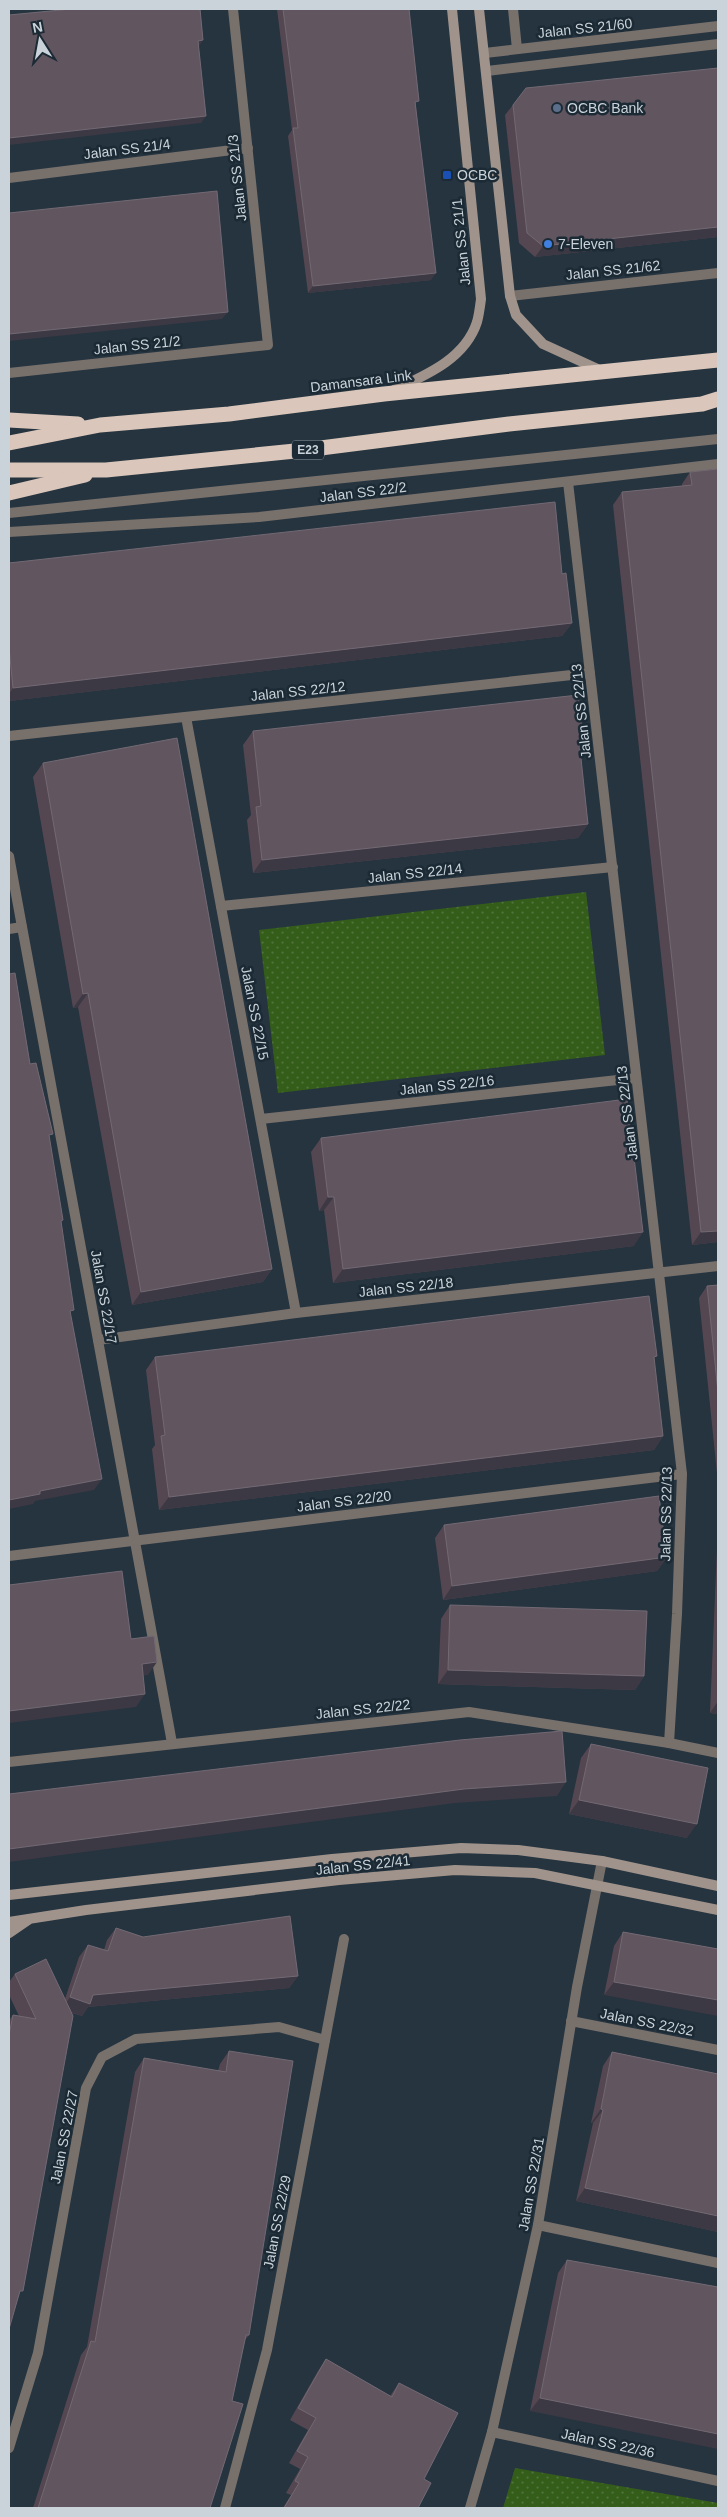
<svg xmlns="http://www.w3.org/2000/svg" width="727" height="2517" font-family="Arial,sans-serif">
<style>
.green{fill:url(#green-dots)}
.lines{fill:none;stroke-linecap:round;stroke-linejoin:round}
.street{stroke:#78706b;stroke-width:10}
.secondary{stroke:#a0938b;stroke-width:10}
.highway{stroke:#dac6ba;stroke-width:15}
.wall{fill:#554751}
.shaded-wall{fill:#3c3944}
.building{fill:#615660;stroke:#726973}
.service-dot{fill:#5c6f8a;stroke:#1b2a34;stroke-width:2}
.transit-dot{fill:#1a4fb4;stroke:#1b2a34;stroke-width:2}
.shop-dot{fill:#3f7fe0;stroke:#1b2a34;stroke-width:2}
.labels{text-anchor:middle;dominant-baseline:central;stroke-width:5;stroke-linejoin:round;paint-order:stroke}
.shield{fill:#1b2a34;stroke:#96a0a8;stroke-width:1}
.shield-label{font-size:12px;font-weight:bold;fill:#cad3da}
.street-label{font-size:14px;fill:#cad3da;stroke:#1b2a34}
.poi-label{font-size:14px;fill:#cad3da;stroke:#1b2a34;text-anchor:start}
</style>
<defs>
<pattern id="green-dots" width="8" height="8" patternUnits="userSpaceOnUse" patternTransform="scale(1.25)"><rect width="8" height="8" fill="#345d1a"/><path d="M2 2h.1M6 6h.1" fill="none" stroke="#50733b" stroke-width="1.8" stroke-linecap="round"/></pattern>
</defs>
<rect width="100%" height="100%" fill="#25343f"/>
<!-- green -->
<g class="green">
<path d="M586,892l19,163 -327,38 -19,-163z"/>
<path d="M515,2468l203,35v5h-215z"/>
</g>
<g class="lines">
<!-- street -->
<g class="street">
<path d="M513,9l4,40"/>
<path d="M485,53l233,-27"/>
<path d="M487,71l231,-27"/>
<path d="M9,178l239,-30"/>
<path d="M510,296l208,-23"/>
<path d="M9,373l259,-28 -35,-336"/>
<path d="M568,482l114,992 -5,140 -8,129"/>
<path d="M9,513l709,-74"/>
<path d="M9,532l250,-15 459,-53"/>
<path d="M186,717l110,596"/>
<path d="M9,736l581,-63"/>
<path d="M9,856l163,887"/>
<path d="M221,906l392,-39"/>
<path d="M9,929l13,-2"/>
<path d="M261,1119l375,-41"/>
<path d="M98,1340l198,-27 422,-47"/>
<path d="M9,1556l673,-82"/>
<path d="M9,1762l460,-50 200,31 49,10"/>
<path d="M571,2021l147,29"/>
<path d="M538,2225l180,38"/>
<path d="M492,2432l226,49"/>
<path d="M9,2448l29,-95 48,-265 16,-31 34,-18 143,-12 46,13"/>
<path d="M225,2508l42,-158 77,-411"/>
<path d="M470,2508l22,-76 46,-207 39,-238 25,-126"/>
</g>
<!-- secondary -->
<g class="secondary">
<path d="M479,9l31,287 6,19 27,29 59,27"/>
<path d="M394,390c32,-15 71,-31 83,-68 2,-7 3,-15 4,-23l-29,-290"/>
<path d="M9,1895l323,-36 129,-11 57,2 84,11 116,25"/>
<path d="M9,1922l77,-12 253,-30 116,-10 80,3 183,37"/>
<path d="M9,1933l19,-13"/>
</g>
<!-- highway -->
<g class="highway">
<path d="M9,420l69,4"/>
<path d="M9,443l91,-18 129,-11 155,-20 334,-34"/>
<path d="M9,470h97l199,-20 204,-26 193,-20 16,-5"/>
<path d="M9,493l76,-18"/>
</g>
</g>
<!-- wall -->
<g class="wall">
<path d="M277,9h132l7,97 15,174 -123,13 -20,-157 4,-6z"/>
<path d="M718,68v169l-183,20 -16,-14 -14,-128 8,-10z"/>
<path d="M718,469v773l-26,3 -79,-740 9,-13 60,-6v-2l8,-12z"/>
<path d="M9,563l553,11 10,49 -10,13 -553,65z"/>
<path d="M253,731l327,23 8,70 -10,14 -325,35 -6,-53 4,-5 -8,-70z"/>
<path d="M43,763l229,506 -9,13 -131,23 -54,-298 -5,1 -40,-231z"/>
<path d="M321,1138l313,108 -301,37 -9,-73 -5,1 -8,-59z"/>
<path d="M718,1285v198l-19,-185 8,-12z"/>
<path d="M155,1357l499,4 9,75 -9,14 -495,60 -7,-61 3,-4 -9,-75z"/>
<path d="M444,1525l223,32 -10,14 -214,29 -8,-62z"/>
<path d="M718,1525v189l-8,-1z"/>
<path d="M450,1605l194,71 -9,14 -197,-6 3,-65z"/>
<path d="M591,1744l96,94 -118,-24 12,-56z"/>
<path d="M116,1928l27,9 155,39 -9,12 -201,19 -6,9 -10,-3 -54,285 -9,31v-309l4,-5 6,1 -10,-21v-13l6,-8 50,25 14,-42 9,-12 16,5 3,-10z"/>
<path d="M623,1932l95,17 -114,46 10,-49z"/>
<path d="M229,2051l20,284 -5,6 -34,167h-177l48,-153 6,-8 48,-275 9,-14 74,13 2,-7z"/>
<path d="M612,2052l106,22v158l-142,-31 17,-78h-2l12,-57z"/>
<path d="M567,2260l151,27 -188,124 28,-138z"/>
<path d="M326,2359l64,37 9,-13 25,96 -6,29h-135l8,-13 -5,-2 14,-24 -11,-6 19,-33 -18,-10 28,-49z"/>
</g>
<!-- shaded-wall -->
<g class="shaded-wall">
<path d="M203,40l-5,8v-7z"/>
<path d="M206,116l-5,7 -192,22v-7z"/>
<path d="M718,227v10l-183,20 8,-11z"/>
<path d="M436,273l-5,7 -123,13 5,-7z"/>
<path d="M228,312l-6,7 -213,22v-7z"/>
<path d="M572,623l-10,13 -553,65v-7l4,-6z"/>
<path d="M588,824l-10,14 -325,35 9,-13z"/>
<path d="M88,993l-10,14 -5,1 10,-14z"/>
<path d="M328,1197h6l-10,13 -5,1z"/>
<path d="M718,1231v11l-26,3 9,-13z"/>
<path d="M643,1232l-9,14 -301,37 10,-14z"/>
<path d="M272,1269l-9,13 -131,23 9,-13z"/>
<path d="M663,1436l-9,14 -495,60 10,-13z"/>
<path d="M102,1479l-8,11 -59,11 -2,3 -24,5v-9l31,-9z"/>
<path d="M667,1557l-10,14 -214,29 9,-14z"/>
<path d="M157,1662l-9,13 -15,2 9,-13z"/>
<path d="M448,1670l196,6 -9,14 -197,-6z"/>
<path d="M145,1694l-9,13 -127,16v-12z"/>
<path d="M718,1701v13l-8,-1z"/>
<path d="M566,1782l-9,14 -102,7 -446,59v-13l455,-60z"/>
<path d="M579,1800l118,24 -10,14 -118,-24z"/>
<path d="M298,1976l-9,12 -201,19 -6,9 -20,-7 8,-12z"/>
<path d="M614,1982l104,18v16l-114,-21z"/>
<path d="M601,2109l2,1 -10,13h-2z"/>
<path d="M585,2188l133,28v16l-142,-31z"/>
<path d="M540,2398l178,36v15l-188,-38z"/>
</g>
<!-- building -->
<g class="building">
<path d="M71,9h129l3,31 -5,1 8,75 -197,22v-123z"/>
<path d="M283,9h126l10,92 -4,1 21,171 -123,13 -20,-158h5z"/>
<path d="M718,68v159l-175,19 -16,-13 -14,-128 13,-17z"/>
<path d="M217,191l11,121 -219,22v-121z"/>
<path d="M718,469v762l-17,1 -79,-740 70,-7 -2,-13z"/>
<path d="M555,502l7,72 4,-1 6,50 -559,65 -4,-41v-84z"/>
<path d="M578,695l6,53 -4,1 8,75 -326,36 -6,-53 5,-1 -8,-75z"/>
<path d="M177,738l95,531 -131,23 -53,-299 -5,1 -40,-231z"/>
<path d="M15,973l15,91 6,-1 17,71 -4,1 14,85 -2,1 13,89 -4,1 32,168 -62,12v3l-31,6v-526z"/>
<path d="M627,1099l16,133 -300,37 -9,-72h-6l-7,-59z"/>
<path d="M718,1285v107l-11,-106z"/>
<path d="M649,1296l8,60 -3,1 9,79 -494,61 -8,-61 4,-1 -10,-78z"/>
<path d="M659,1496l8,61 -215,29 -8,-61z"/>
<path d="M122,1571l9,68 23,-3 3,26 -15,2 3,30 -136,17v-126z"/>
<path d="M450,1605l197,6 -3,65 -196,-6z"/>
<path d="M562,1731l4,51 -102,7 -455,60v-55l451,-54z"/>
<path d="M591,1744l117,24 -11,56 -118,-24z"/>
<path d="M290,1916l8,60 -205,19 -3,9 -20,-7 18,-52 20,6 8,-23 27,9z"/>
<path d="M623,1932l95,17v51l-104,-18z"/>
<path d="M46,1959l27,57 -50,275h-3l-11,38v-294l4,-20 23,4 -21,-45z"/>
<path d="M229,2051l64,10 -44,274h-3l-14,66 11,3 -33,104h-172l53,-167 4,1 49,-284 82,14z"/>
<path d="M612,2052l106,22v142l-133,-28 18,-78 -2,-1z"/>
<path d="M567,2260l151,27v147l-178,-36z"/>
<path d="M326,2359l66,38 7,-14 59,30 -34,66 7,4 -13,25h-134l15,-25 -4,-2 13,-24 -11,-6 19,-33 -18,-10z"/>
</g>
<!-- markers -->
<circle class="service-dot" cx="557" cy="108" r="5"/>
<rect class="transit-dot" x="442" y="170" width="10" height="10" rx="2.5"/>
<circle class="shop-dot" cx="548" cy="244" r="5"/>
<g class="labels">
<!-- shield labels -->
<rect class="shield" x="292" y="440.5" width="32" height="19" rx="4"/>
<g class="shield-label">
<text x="308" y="450">E23</text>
</g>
<!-- street labels -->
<g class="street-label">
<text transform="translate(585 28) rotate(-6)">Jalan SS 21/60</text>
<text transform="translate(127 149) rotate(-7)">Jalan SS 21/4</text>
<text transform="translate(237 178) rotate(-96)">Jalan SS 21/3</text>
<text transform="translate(461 242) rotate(-96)">Jalan SS 21/1</text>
<text transform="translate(613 270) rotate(-6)">Jalan SS 21/62</text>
<text transform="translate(137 345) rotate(-6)">Jalan SS 21/2</text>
<text transform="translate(361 381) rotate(-7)">Damansara Link</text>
<text transform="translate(363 492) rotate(-7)">Jalan SS 22/2</text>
<text transform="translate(298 691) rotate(-6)">Jalan SS 22/12</text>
<text transform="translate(581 711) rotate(-96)">Jalan SS 22/13</text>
<text transform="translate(415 873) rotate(-6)">Jalan SS 22/14</text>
<text transform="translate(255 1013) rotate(79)">Jalan SS 22/15</text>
<text transform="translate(447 1085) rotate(-6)">Jalan SS 22/16</text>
<text transform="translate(627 1113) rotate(-97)">Jalan SS 22/13</text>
<text transform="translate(406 1287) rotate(-6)">Jalan SS 22/18</text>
<text transform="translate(104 1297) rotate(80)">Jalan SS 22/17</text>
<text transform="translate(344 1501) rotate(-7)">Jalan SS 22/20</text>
<text transform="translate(666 1514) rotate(-89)">Jalan SS 22/13</text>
<text transform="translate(363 1709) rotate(-6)">Jalan SS 22/22</text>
<text transform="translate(363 1865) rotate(-6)">Jalan SS 22/41</text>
<text transform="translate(647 2022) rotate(11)">Jalan SS 22/32</text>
<text transform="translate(64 2137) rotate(-79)">Jalan SS 22/27</text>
<text transform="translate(531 2184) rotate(-80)">Jalan SS 22/31</text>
<text transform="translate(277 2222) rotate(-79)">Jalan SS 22/29</text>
<text transform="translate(608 2443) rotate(12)">Jalan SS 22/36</text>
</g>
<!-- poi labels -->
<g class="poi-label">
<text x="567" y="108">OCBC Bank</text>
<text x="457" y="175">OCBC</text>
<text x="558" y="244">7-Eleven</text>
</g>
</g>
<!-- border -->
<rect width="727" height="2517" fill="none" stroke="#cad3da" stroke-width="20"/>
<!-- north arrow -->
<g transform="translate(40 40) rotate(349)" stroke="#1b2a34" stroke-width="4" paint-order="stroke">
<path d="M0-4L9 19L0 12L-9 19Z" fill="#cad3da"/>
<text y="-8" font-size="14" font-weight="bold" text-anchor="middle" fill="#cad3da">N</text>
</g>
</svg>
